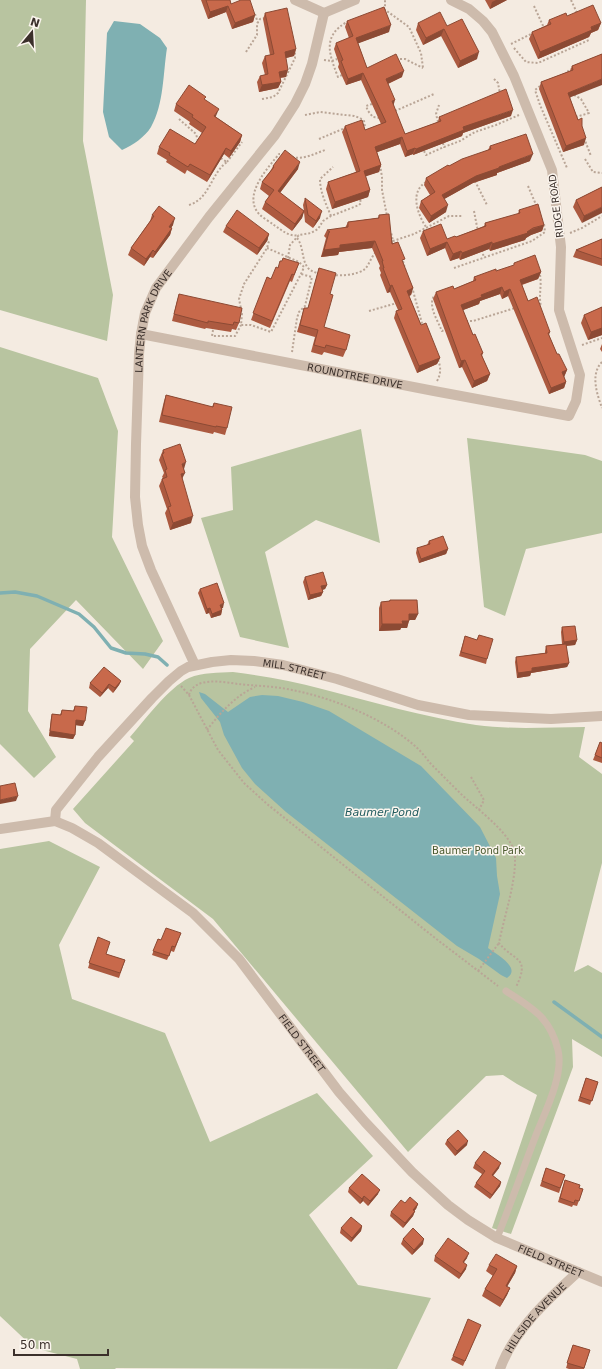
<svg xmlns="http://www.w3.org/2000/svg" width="602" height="1369" font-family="'DejaVu Sans',sans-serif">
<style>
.green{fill:#b8c4a0}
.water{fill:#7fb0b2}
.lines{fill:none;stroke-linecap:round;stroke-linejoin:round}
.stream{stroke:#7fb0b2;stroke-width:3.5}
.path{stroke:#b9a596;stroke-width:2;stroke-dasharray:2 2;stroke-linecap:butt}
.service{stroke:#cdbbac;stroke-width:7}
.minor{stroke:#cdbbac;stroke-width:10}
.tertiary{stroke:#cdbbac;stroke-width:10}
.wall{fill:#ac5a40}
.shaded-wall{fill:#8c4a34}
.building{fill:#c8694b;stroke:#8c4a34}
.labels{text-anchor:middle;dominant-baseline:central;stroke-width:3;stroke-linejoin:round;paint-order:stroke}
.street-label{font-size:10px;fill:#3b302b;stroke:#fbf5ee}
.park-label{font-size:10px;fill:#4a5a2e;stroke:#fbf5ee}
.water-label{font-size:11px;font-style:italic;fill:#1f5a5e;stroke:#fbf5ee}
</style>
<rect width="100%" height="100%" fill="#f4ebe1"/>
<!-- green -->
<g class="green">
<path d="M0,0h86l-3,141 30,154 -6,46 -107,-31z"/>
<path d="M0,347l98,31 20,53 -6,106 51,104 -20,28 -67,-69 -46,49 -2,62 28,46 -22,21 -34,-34z"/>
<path d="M361,429l19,114 -64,-23 -51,32 24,96 -49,-11 -39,-119 32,-8 -2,-43z"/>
<path d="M467,438l118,17 17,6v72l-76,16 -21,67 -21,-9z"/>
<path d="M233,672c30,4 60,9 89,17 51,13 102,28 154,36 36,5 73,2 109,2l-6,30 23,17v89l-28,109 14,-7 14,8v84l-30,-18 1,28 -62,167 -19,-6 45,-133 -20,-11 -14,-9 -17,1 -78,76 -195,-233 -128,-96 -12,-14 61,-68 -4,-4c16,-18 38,-49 59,-59 14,-6 29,-5 44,-6z"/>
<path d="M49,841l51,26 -41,78 13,54 93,34 45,109 107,-49 56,63 -64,59 49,70 73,13 -34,71 -281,-1 -1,1h-35l-3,-10 -43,-11 -34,-32v-467z"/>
</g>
<!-- water -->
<g class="water">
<path d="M114,21l26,3 20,14 7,10c-4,25 -3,56 -16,79 -6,10 -18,18 -29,23l-13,-13 -6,-25 4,-79z"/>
<path d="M199,692l6,2 23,18 22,-15 12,-2 16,1 25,6 26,9 92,55 59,61 16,31 1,18 3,18 -12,54c8,6 34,20 19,30l-6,-3 -22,-16 -22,-13 -171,-134 -31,-28 -13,-16 -18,-33 -4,-13 -19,-24z"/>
</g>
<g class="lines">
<!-- stream -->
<g class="stream">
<path d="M0,593l15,-1 22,4 42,18 15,13 17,21 15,5 19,1 13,3 9,8"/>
<path d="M554,1002l48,35"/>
</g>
<!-- path -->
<g class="path">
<path d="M571,0l6,13"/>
<path d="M534,6l10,22"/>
<path d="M383,9l2,-1v-8"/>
<path d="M384,9l25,18 12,26 2,15"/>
<path d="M255,14l3,9"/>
<path d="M511,44l22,-11"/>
<path d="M514,48l12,14 12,1 51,-23"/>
<path d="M246,52l11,-17v-11l3,-5 5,-1"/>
<path d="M396,59h9l18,9"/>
<path d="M324,60l8,1 5,-2"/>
<path d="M342,75l-4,2c-9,-23 -16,-41 9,-55"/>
<path d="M565,75l4,-5 3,-1"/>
<path d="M494,79l4,4 2,11"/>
<path d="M540,86l-5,4 5,15 27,63"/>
<path d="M574,95l7,4 8,14 -13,4"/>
<path d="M262,99l11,-2 5,-4 17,-35v-6"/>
<path d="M372,104l-6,2 2,5 5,6 7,1"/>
<path d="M395,111l39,-17"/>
<path d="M305,115l15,-3 34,4 6,2 4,3 1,6"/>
<path d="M179,119l17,15 2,7"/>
<path d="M438,122l-2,-8 3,-9"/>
<path d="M584,138l7,18"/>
<path d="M319,139l26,-11"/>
<path d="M443,143l1,4 16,-6 15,-9 21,-7 23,-10"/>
<path d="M424,151l2,4 18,-8"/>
<path d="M284,154h-5c-11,14 -37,41 -20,60 4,4 11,8 15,11 9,6 15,12 25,10"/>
<path d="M292,157c11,3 22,-3 33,-7"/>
<path d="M585,159l8,13 9,1"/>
<path d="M227,162l15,-20"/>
<path d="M380,165l2,12v13l5,26"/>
<path d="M475,181l12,24"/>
<path d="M426,182c-17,10 -8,33 0,45"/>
<path d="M528,186l9,21"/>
<path d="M189,205c21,-6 22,-32 38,-43l-8,-5"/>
<path d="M474,211l4,21"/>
<path d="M331,216c-5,-12 -11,-24 -11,-37l13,-12"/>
<path d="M570,233l12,-5 20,-12"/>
<path d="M297,238c9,11 2,32 21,35"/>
<path d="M266,239l3,2 -2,7 -23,36 -5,15 3,15 -1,11h10l20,7 31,-60 2,-5 -5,-5 -32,-14"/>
<path d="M391,242l2,-1 -2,-9"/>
<path d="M396,244l-3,-3 21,-7 35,-18h13"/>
<path d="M482,250l2,8"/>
<path d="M288,258l2,-13 9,-10 12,-2 7,-4 5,-8 8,-5 28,-11 2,-2 -1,-4"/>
<path d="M403,261l4,15"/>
<path d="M454,268l78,-27 13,-9 -1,-8"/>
<path d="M539,271c4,12 -1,24 2,35"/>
<path d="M332,275c10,1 25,0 33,-6 4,-4 6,-12 11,-17"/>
<path d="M412,287l11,40"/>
<path d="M437,295l-3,1c-6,10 3,23 7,33l1,2 5,-2"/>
<path d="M369,311l28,-8"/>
<path d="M466,321h7l42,-13"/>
<path d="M213,330l-1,6h23l6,-11"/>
<path d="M582,345l20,-7"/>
<path d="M292,352l5,-34 2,-6 6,-6 7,-29 -11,-3"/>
<path d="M602,362c-12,12 -5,32 0,46"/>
<path d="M437,381c4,-7 4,-14 1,-21"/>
<path d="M181,686l8,9 29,55 26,33 23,21 79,63 89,71 63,48"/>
<path d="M189,695c5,-19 35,-13 49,-11 18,2 36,2 54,6 41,8 91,28 123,56 6,5 11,12 16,18 10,10 20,20 30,30 15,14 44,35 52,54 8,20 -10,72 -14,95 15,19 32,13 17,44"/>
<path d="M207,730c13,-17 28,-34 48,-43"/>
<path d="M471,777l13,23 -5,10"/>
<path d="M478,971l21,-28"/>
</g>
<!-- service -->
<path class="service" d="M497,1238c14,-35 26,-69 39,-103 9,-23 28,-60 22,-85 -8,-33 -26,-42 -52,-59"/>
<!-- minor -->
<g class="minor">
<path d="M295,0l29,13"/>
<path d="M324,13l31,-13"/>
<path id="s1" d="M141,334l293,57 135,25 7,-15 4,-26 -21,-65 2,-63 -9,-77 -38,-94 -22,-44 -9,-11 -14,-12 -18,-9"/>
<path id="s2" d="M195,665l-44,-95 -9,-24 -4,-21 -3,-28 1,-53 3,-90 2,-20 4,-21 11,-25 53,-71 66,-82 20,-31 10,-20 7,-20 12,-51"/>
<path id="s3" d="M500,1369c14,-39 48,-70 78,-97"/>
</g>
<!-- tertiary -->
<g class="tertiary">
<path id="s4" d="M55,821l1,-11 42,-53 54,-59 17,-17 12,-10 7,-4 24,-5 19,-2 23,1 29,4 54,14 81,26 51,10 82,4 51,-3"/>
<path id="s5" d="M0,829l55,-8 17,7 26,15 95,70 46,46 100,133 26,30 47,50 36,33 20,15 29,18 105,44"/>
</g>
</g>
<!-- wall -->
<g class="wall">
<path d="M201,0h29l1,4 24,11 -2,7 -21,7 -6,-17 -18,7z"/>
<path d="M485,0h22l-17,9z"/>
<path d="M265,13l31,36 -2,7 -8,2v19l-6,1 1,4 -3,6 -19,4 -2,-10 3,-6 5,-1 -3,-12 3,-7 5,-1 -7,-36z"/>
<path d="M567,16l34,7 -3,7 -7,3 -2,4 -51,22 -9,-20 3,-7 15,-7 2,-5z"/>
<path d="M347,21l42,11 -31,11 9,25 35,9 -14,7 5,21 12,29 33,-12 1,-5 72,-1 -48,17 -1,3 -49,19v-1l-8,3 -5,-13 -23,8 4,13 -2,7 -14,4 5,14 -2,7 -36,12 -6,-20 2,-7 28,-10 -14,-40 3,-6 20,4 16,-6 -20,-44 -15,5 -8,-18 1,-3 -5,-15 2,-6 13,-5 -4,-11z"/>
<path d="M418,23l29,3 30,33 -19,9 -17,-32 -18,9 -7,-15z"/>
<path d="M602,54l-32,44 8,22 4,6 2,19 -21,7 -24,-63 2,-7 29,-11 2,-5z"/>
<path d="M205,100l11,17 26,18 -2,7 -11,16 -5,-4 -17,28 -20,-12 -2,4 -19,-12 1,-2 -10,-6 2,-7 36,-3 7,-11 -13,-9 1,-2 -16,-11 2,-7z"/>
<path d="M490,146l40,15 -33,12v2l-24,8 -29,16 2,13 -17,11 -10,-15 2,-7 9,-6 -6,-10 2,-7 23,-12 39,-16z"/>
<path d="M273,166l25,3 -18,24 24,18 -1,-6 2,-7 15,20 -7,10 -8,-6 -1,-10 -2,6 -10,13 -30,-22 3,-7 4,-6 -9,-7 2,-7 9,-12z"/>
<path d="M602,187l-20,36 -9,-16 3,-7z"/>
<path d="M519,210l25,15 -2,6 -11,4 -5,3 -1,2 -35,11 -1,-2 -29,11 -1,-2 -9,3 -5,-13 -18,8 -7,-18 3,-7 24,8 9,-2 28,-11 1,-3 33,-9z"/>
<path d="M152,215l21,10 -2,3h1l-2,7 -17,23 -3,-1 -6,9 -16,-11 3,-7 19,-27z"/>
<path d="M379,215l24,49 10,24 -2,7 -2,1 12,29 19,33 -3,6 -20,9 -23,-55 2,-7 2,-1 -8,-18 -3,1 -7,-18 1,-2 -2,-5 1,-2 -8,-18 -33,4 -1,3 -17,2 5,-19 -2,-2 3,-6 18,-2 3,-6 30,-4z"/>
<path d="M226,226l43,8 -2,7 -10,14 -34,-23z"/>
<path d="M602,239v27l-29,-9 3,-7z"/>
<path d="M282,261l17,2 -7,19 -2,-1 -20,47 -19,-8 16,-43 4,2z"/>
<path d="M319,268l11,26 -6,33 22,23 -3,7 -19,-5 -2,3 -11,-3 4,-15 -18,-5 7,-24h4l9,-33z"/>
<path d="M496,271l45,1 -3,7 -16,6 6,16 22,31 -1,3 8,19 10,16 -3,7 2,5 -2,6 -15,6 -41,-98 -6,3 -2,-5 -20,7 -1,3 -16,6 10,25 10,18 -1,3 8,18 -3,7 -15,7 -10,-21 -3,1 -26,-69 3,-7 18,-3 19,-8 1,-4z"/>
<path d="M179,294l60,29 -3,7 -4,-1 -1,3 -25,-4 -1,1 -33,-8 5,-20z"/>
<path d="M602,307v28l-14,5 -7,-17 3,-8z"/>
<path d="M602,344v8l-2,-3z"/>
<path d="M166,395l46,12 2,-4 13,25 -2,7 -11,-3 -1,2 -54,-12 5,-21z"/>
<path d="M163,450l21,19 -2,10 9,44 -21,7 -5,-17 2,-4 -8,-23 3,-7 1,-1 -1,-1 2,-4 -5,-13z"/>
<path d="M429,541l19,8 -2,5 -27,9 -3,-10 1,-5 10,-3z"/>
<path d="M305,577l22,8 -2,4 -3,1 1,2 -2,4 -13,4 -5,-18z"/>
<path d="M200,589l23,19h-1v2l-1,5 -10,3 -2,-5 -3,1 -8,-21z"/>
<path d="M390,600l28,14 -3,6h-6l-2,8h-6l-1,2 -21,1v-23l2,-6 8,-1z"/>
<path d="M562,627l15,13 -2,5 -9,1 3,17 -2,4 -36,6 -1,3 -13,2 -2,-16 1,-5 29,-4v-2l1,-5 16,-2 -1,-12z"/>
<path d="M479,635l8,24 -1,5 -27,-8 6,-20 12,4z"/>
<path d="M121,681l-2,4 -6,8 -5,-5 -8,9 -11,-9 1,-5z"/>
<path d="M75,706l8,20 -7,-1 -1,10 -2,4 -24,-3 2,-18 1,-4 8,1 2,-5 11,1z"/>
<path d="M600,742l2,1v20l-9,-3z"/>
<path d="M181,933l-7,19 -3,-1 -4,9 -15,-5 6,-16 3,1z"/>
<path d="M98,937l8,17 19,6 -6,18 -31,-10z"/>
<path d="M586,1078l12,4 -8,23 -12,-4z"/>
<path d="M447,1140l20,5 -12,11 -10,-12z"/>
<path d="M475,1163l24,5 -6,8 8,6 -1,4 -10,13 -16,-12 2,-4 6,-9 -9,-6z"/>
<path d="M546,1168l19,7 -6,18 -19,-7z"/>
<path d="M565,1180l14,8 4,1 -6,17 -4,-1 -1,2 -14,-5z"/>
<path d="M349,1188l29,6 -10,12 -5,-5 -3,3 -12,-12z"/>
<path d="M405,1203l13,1 -2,5 -2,2h1l-2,5 -10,12 -13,-12 1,-4z"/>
<path d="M362,1226l-1,5 -10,11 -11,-9 1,-5z"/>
<path d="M403,1239l20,5 -11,11 -11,-11z"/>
<path d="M435,1256l32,2 -3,4 2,7 -7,10 -25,-18z"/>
<path d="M489,1265l28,1 -2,7 -8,14 3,1 -3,7 -7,12 -18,-11 3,-7 8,-13 -7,-5z"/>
<path d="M479,1329l-16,37 -12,-6 2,-4z"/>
<path d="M573,1345l17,5 -6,19h-15l-3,-1z"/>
</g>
<!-- shaded-wall -->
<g class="shaded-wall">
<path d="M496,0h11l-17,9 2,-7z"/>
<path d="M228,6l-2,6 -18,7 2,-7z"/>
<path d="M255,15l-2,7 -21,7 3,-6z"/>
<path d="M601,23l-3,7 -7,3 -2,4 -51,22 2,-7z"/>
<path d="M391,25l-2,7 -35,13 2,-7z"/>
<path d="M444,29l-3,7 -18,9 3,-7z"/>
<path d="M296,49l-2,7 -12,3 3,-7z"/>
<path d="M479,52l-2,7 -19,9 2,-7z"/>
<path d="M288,70l-2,7 -10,1 3,-6z"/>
<path d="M404,71l-2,6 -19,9 3,-7z"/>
<path d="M363,73l-2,7 -15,5 2,-6z"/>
<path d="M602,79v6l-36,14 2,-6z"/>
<path d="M281,82l-3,6 -19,4 3,-7z"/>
<path d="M395,100l-2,7 -1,-6z"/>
<path d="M219,109l-3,7 -4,7 2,-7z"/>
<path d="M513,110l-2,6 -48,17 -1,3 -49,19 3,-6 47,-22z"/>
<path d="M242,135l-2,7 -11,16 2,-7z"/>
<path d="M402,137l-2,7 -28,10 3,-7z"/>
<path d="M586,138l-2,7 -21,7 3,-6z"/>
<path d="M226,148l-2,6 -17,28 3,-7z"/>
<path d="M415,148l-2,6 -8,3 2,-6z"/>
<path d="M533,154l-3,7 -33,12v2l-24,8 -34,19 3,-7 34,-19z"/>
<path d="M300,162l-2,7 -22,29 2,-7z"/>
<path d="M381,165l-2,7 -18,6 3,-7z"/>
<path d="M370,190l-2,7 -36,12 3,-7z"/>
<path d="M448,205l-2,7 -17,11 2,-7z"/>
<path d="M602,207v6l-20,10 2,-7z"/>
<path d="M304,211l-2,7 -10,13 3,-7z"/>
<path d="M322,211l-2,7 -7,10 3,-7z"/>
<path d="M175,218l-2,7 -6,8 2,-6z"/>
<path d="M544,225l-2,6 -11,4 -5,3 -1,2 -35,11 2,-7z"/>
<path d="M172,228l-2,7 -17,23 2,-6z"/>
<path d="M269,234l-2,7 -10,14 2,-7z"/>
<path d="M375,241l-3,7 -33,4 -1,3 -17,2 3,-7 16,-5z"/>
<path d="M447,242l-2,6 -18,8 3,-7z"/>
<path d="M492,242l-3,7 -29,11 2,-7z"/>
<path d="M153,250l-3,7 -6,9 2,-7z"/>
<path d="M461,251l-2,7 -9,3 3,-7z"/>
<path d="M541,272l-3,7 -21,7 3,-6z"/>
<path d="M392,285l-2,7 -3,1 3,-7z"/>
<path d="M502,287l-2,7 -20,7 -1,3 -21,8 3,-7 20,-10z"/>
<path d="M413,288l-2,7 -7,3 3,-7z"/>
<path d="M510,289l-2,7 -6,3 2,-7z"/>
<path d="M602,328v7l-14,5 3,-8z"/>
<path d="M440,358l-3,6 -20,9 2,-7z"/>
<path d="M465,360l-3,7 -3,1 2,-7z"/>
<path d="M567,370l-3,7 -2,-5z"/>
<path d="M490,374l-3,7 -15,7 2,-7z"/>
<path d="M566,382l-2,6 -15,6 2,-6z"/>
<path d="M186,462l-2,7 -5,1 3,-6z"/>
<path d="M185,473l-3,6 -1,-5z"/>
<path d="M193,516l-2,7 -21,7 3,-7z"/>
<path d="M448,549l-2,5 -27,9 2,-4z"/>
<path d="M327,585l-2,4 -6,2 2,-5z"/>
<path d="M323,592l-2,4 -13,4 2,-5z"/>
<path d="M224,603l-1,5 -4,1 1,-4z"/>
<path d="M210,608l-1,5 -3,1 1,-5z"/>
<path d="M222,610l-1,5 -10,3 1,-4z"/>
<path d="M409,614h9l-3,6h-9z"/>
<path d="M402,621h7l-2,7h-6l-1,2 -21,1 3,-7z"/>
<path d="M577,640l-2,5 -13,1 2,-4z"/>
<path d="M569,663l-2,4 -36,6 -1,3 -13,2 1,-5 14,-5z"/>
<path d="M121,681l-2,4 -6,8 2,-5z"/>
<path d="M109,684l-1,4 -8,9 2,-4z"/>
<path d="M76,720l9,1 -2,5 -9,-1z"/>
<path d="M50,731l25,4 -2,4 -24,-3z"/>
<path d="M18,796l-2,5 -16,3v-4z"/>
<path d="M468,1141l-1,4 -12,11 2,-5z"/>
<path d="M501,1163l-2,5 -9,11 2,-4z"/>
<path d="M501,1182l-1,4 -10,13 2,-4z"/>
<path d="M380,1190l-2,4 -10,12 2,-5z"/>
<path d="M364,1196l-1,5 -3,3 2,-5z"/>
<path d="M418,1204l-2,5 -5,5 2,-4z"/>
<path d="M415,1211l-2,5 -10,12 2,-5z"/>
<path d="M362,1226l-1,5 -10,11 1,-4z"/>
<path d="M424,1239l-1,5 -11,11 2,-5z"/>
<path d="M469,1253l-2,5 -6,8 2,-4z"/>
<path d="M467,1265l-1,4 -7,10 2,-5z"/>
<path d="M517,1266l-2,7 -12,20 3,-7z"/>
<path d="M510,1288l-3,7 -7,12 3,-7z"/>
</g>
<!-- building -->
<g class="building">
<path d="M206,0h24l1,4 10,-4h9l5,15 -20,8 -7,-17 -18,6z"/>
<path d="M593,5l8,18 -10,4 1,3 -52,22 -8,-20 19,-8 -2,-4 17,-7 1,3z"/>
<path d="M384,7l7,18 -35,13 11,30 29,-14 8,17 -18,8 9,21 -3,1 13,33 36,-13 -2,-4 67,-28 7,21 -50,17 1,3 -48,19 -1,-1 -8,3 -5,-14 -27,10 6,18 -17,6 6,19 -35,12 -7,-20 32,-11 -15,-45 17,-6 3,10 21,-8 -23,-49 -15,6 -7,-18 2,-1 -7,-17 17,-7 -6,-15z"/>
<path d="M287,8l9,41 -11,3 3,18 -9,2 2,10 -19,3 -2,-9 8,-2 -3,-18 9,-2 -9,-41z"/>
<path d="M440,12l7,14 15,-7 17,33 -19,9 -16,-32 -18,9 -8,-15z"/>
<path d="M602,54v25l-34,14 10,27 4,-2v8l4,12 -20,8 -25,-64 32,-12 -1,-4z"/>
<path d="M189,85l17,12 -2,2 15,10 -5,7 28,19 -11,16 -5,-3 -16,27 -20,-11 -2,3 -19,-12 1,-2 -11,-6 11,-18 25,15 11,-17 -14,-10 1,-2 -17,-11z"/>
<path d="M526,134l7,20 -34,13v1l-23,8 -34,19 6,10 -17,11 -10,-15 14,-9 -9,-14 22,-13 1,1 13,-7 29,-10 -1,-3z"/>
<path d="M285,150l15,12 -22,29 26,20 -9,13 -30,-22 9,-12 -12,-8 12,-15 -1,-1z"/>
<path d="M602,187v20l-18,9 -8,-16z"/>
<path d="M305,198l17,13 -6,10 -8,-6z"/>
<path d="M538,204l6,21 -11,3 -6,4 1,1 -36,11v-2l-30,11 -1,-2 -8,3 -6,-12 -17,7 -7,-18 18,-7 6,15 8,-3 1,1 30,-11 -1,-3 35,-10 -1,-3z"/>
<path d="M159,206l16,12 -6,9 3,1 -17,24 -2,-2 -7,9 -15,-11 23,-32 -2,-1z"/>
<path d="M237,210l32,24 -10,14 -33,-22z"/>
<path d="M389,214l3,30 6,-2 7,17 -3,1 11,28 -6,3 14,34 5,-2 14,35 -21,8 -23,-55 6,-2 -10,-24 -2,1 -7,-18h1l-2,-7h1l-8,-20 -35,4v3l-16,2 5,-18h1l-3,-2 21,-3v-5l31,-4v-3z"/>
<path d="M602,239v20l-26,-9z"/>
<path d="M535,255l6,17 -21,8 8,21 9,-4 13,35 -2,1 9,21h2l8,16 -5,2 4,10 -15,6 -41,-99 -6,3 -2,-5 -21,8 1,2 -21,8 12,30 2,-1 8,19 -2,1 9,20 -16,7 -9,-21 -4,1 -25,-69 17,-6 1,3 22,-9 -2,-3 22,-8v2l18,-6v-2z"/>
<path d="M283,258l16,5 -5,12 -2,-1 -20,47 -19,-8 14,-36 4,2 5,-12 2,1 2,-7h2z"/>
<path d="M319,268l17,5 -6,21 3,1 -9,32 26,8 -4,15 -20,-5 -1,3 -11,-3 4,-15 -18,-5 4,-17h4z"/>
<path d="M179,294l63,14 -3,15 -5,-1 -1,3 -25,-4v2l-34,-9z"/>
<path d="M602,307v21l-11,4 -7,-17z"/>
<path d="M166,395l47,12 1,-4 18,4 -5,21 -11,-2v1l-54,-12z"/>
<path d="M180,444l6,18 -4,2 3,9 -4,1 12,42 -20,7 -5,-16 3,-1 -9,-27 5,-2 -2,-7 2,-1 -5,-15 2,-1 -1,-3z"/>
<path d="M443,536l5,13 -27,10 -4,-11 13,-4 -1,-3z"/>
<path d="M323,572l4,13 -6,1 2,6 -13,3 -5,-18z"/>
<path d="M217,583l7,20 -4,2 2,5 -10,4 -2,-6 -3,1 -7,-20z"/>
<path d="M390,600h27l1,14h-9v7h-7l1,3h-21l-1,-22 9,-1z"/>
<path d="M575,626l2,14 -13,2 -2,-15z"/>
<path d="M479,635l14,4 -6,20 -26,-7 4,-16 12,4z"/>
<path d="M566,644l3,19 -37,5v3l-14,2 -2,-16 31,-4 -1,-7z"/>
<path d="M104,667l17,14 -6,7 -6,-4 -7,9 -12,-10z"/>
<path d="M75,706l12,1 -2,14 -9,-1 -1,15 -25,-4 2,-17 9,1 1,-5 12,1z"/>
<path d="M600,742l2,1v15l-7,-3z"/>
<path d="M15,783l3,13 -18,4v-14z"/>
<path d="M166,928l15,5 -6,14 -3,-1 -3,10 -16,-5 5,-12 3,1z"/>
<path d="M98,937l12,5 -4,12 19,6 -5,13 -31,-10z"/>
<path d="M586,1078l12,4 -6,19 -12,-4z"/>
<path d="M458,1130l10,11 -11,10 -10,-11z"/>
<path d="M484,1151l17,12 -9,12 9,7 -9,13 -16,-12 9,-12 -10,-8z"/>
<path d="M546,1168l19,7 -5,13 -18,-7z"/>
<path d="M362,1174l18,16 -10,11 -6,-5 -2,3 -13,-11z"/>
<path d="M565,1180l15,5 -1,3 4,1 -4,12 -4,-1 -1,3 -14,-5z"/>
<path d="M410,1197l8,7 -5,6 2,1 -10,12 -14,-11 10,-12 4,3z"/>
<path d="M351,1217l11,9 -10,12 -11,-10z"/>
<path d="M413,1228l11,11 -10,11 -11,-11z"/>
<path d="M448,1238l21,15 -6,9 4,3 -6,9 -26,-18z"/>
<path d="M496,1254l21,12 -11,20 4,2 -7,12 -18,-11 12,-20 -8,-4z"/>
<path d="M468,1319l13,6 -16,36 -12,-5z"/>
<path d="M573,1345l17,5 -6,18 -17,-5z"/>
</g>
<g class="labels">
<!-- street labels -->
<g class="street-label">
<text transform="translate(556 206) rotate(-97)">RIDGE ROAD</text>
<text stroke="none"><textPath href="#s2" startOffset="359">LANTERN PARK DRIVE</textPath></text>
<text stroke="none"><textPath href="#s1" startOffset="218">ROUNDTREE DRIVE</textPath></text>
<text stroke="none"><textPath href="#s4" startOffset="314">MILL STREET</textPath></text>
<text stroke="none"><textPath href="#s5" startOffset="392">FIELD STREET</textPath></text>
<text stroke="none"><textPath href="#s5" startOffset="728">FIELD STREET</textPath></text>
<text stroke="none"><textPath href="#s3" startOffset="63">HILLSIDE AVENUE</textPath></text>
</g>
<!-- park labels -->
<g class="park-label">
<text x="478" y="850">Baumer Pond Park</text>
</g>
<!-- water labels -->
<g class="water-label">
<text x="382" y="812">Baumer Pond</text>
</g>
</g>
<!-- north arrow -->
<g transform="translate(32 32) rotate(18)" stroke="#fbf5ee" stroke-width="3" paint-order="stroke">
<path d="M0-3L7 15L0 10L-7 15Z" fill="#3b302b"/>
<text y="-6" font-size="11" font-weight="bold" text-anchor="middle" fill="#3b302b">N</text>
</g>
<!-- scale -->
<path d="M14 1349v6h94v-6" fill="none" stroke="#3b302b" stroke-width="2"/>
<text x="20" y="1349" font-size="12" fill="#3b302b" stroke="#fbf5ee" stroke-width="3" paint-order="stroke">50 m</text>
</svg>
